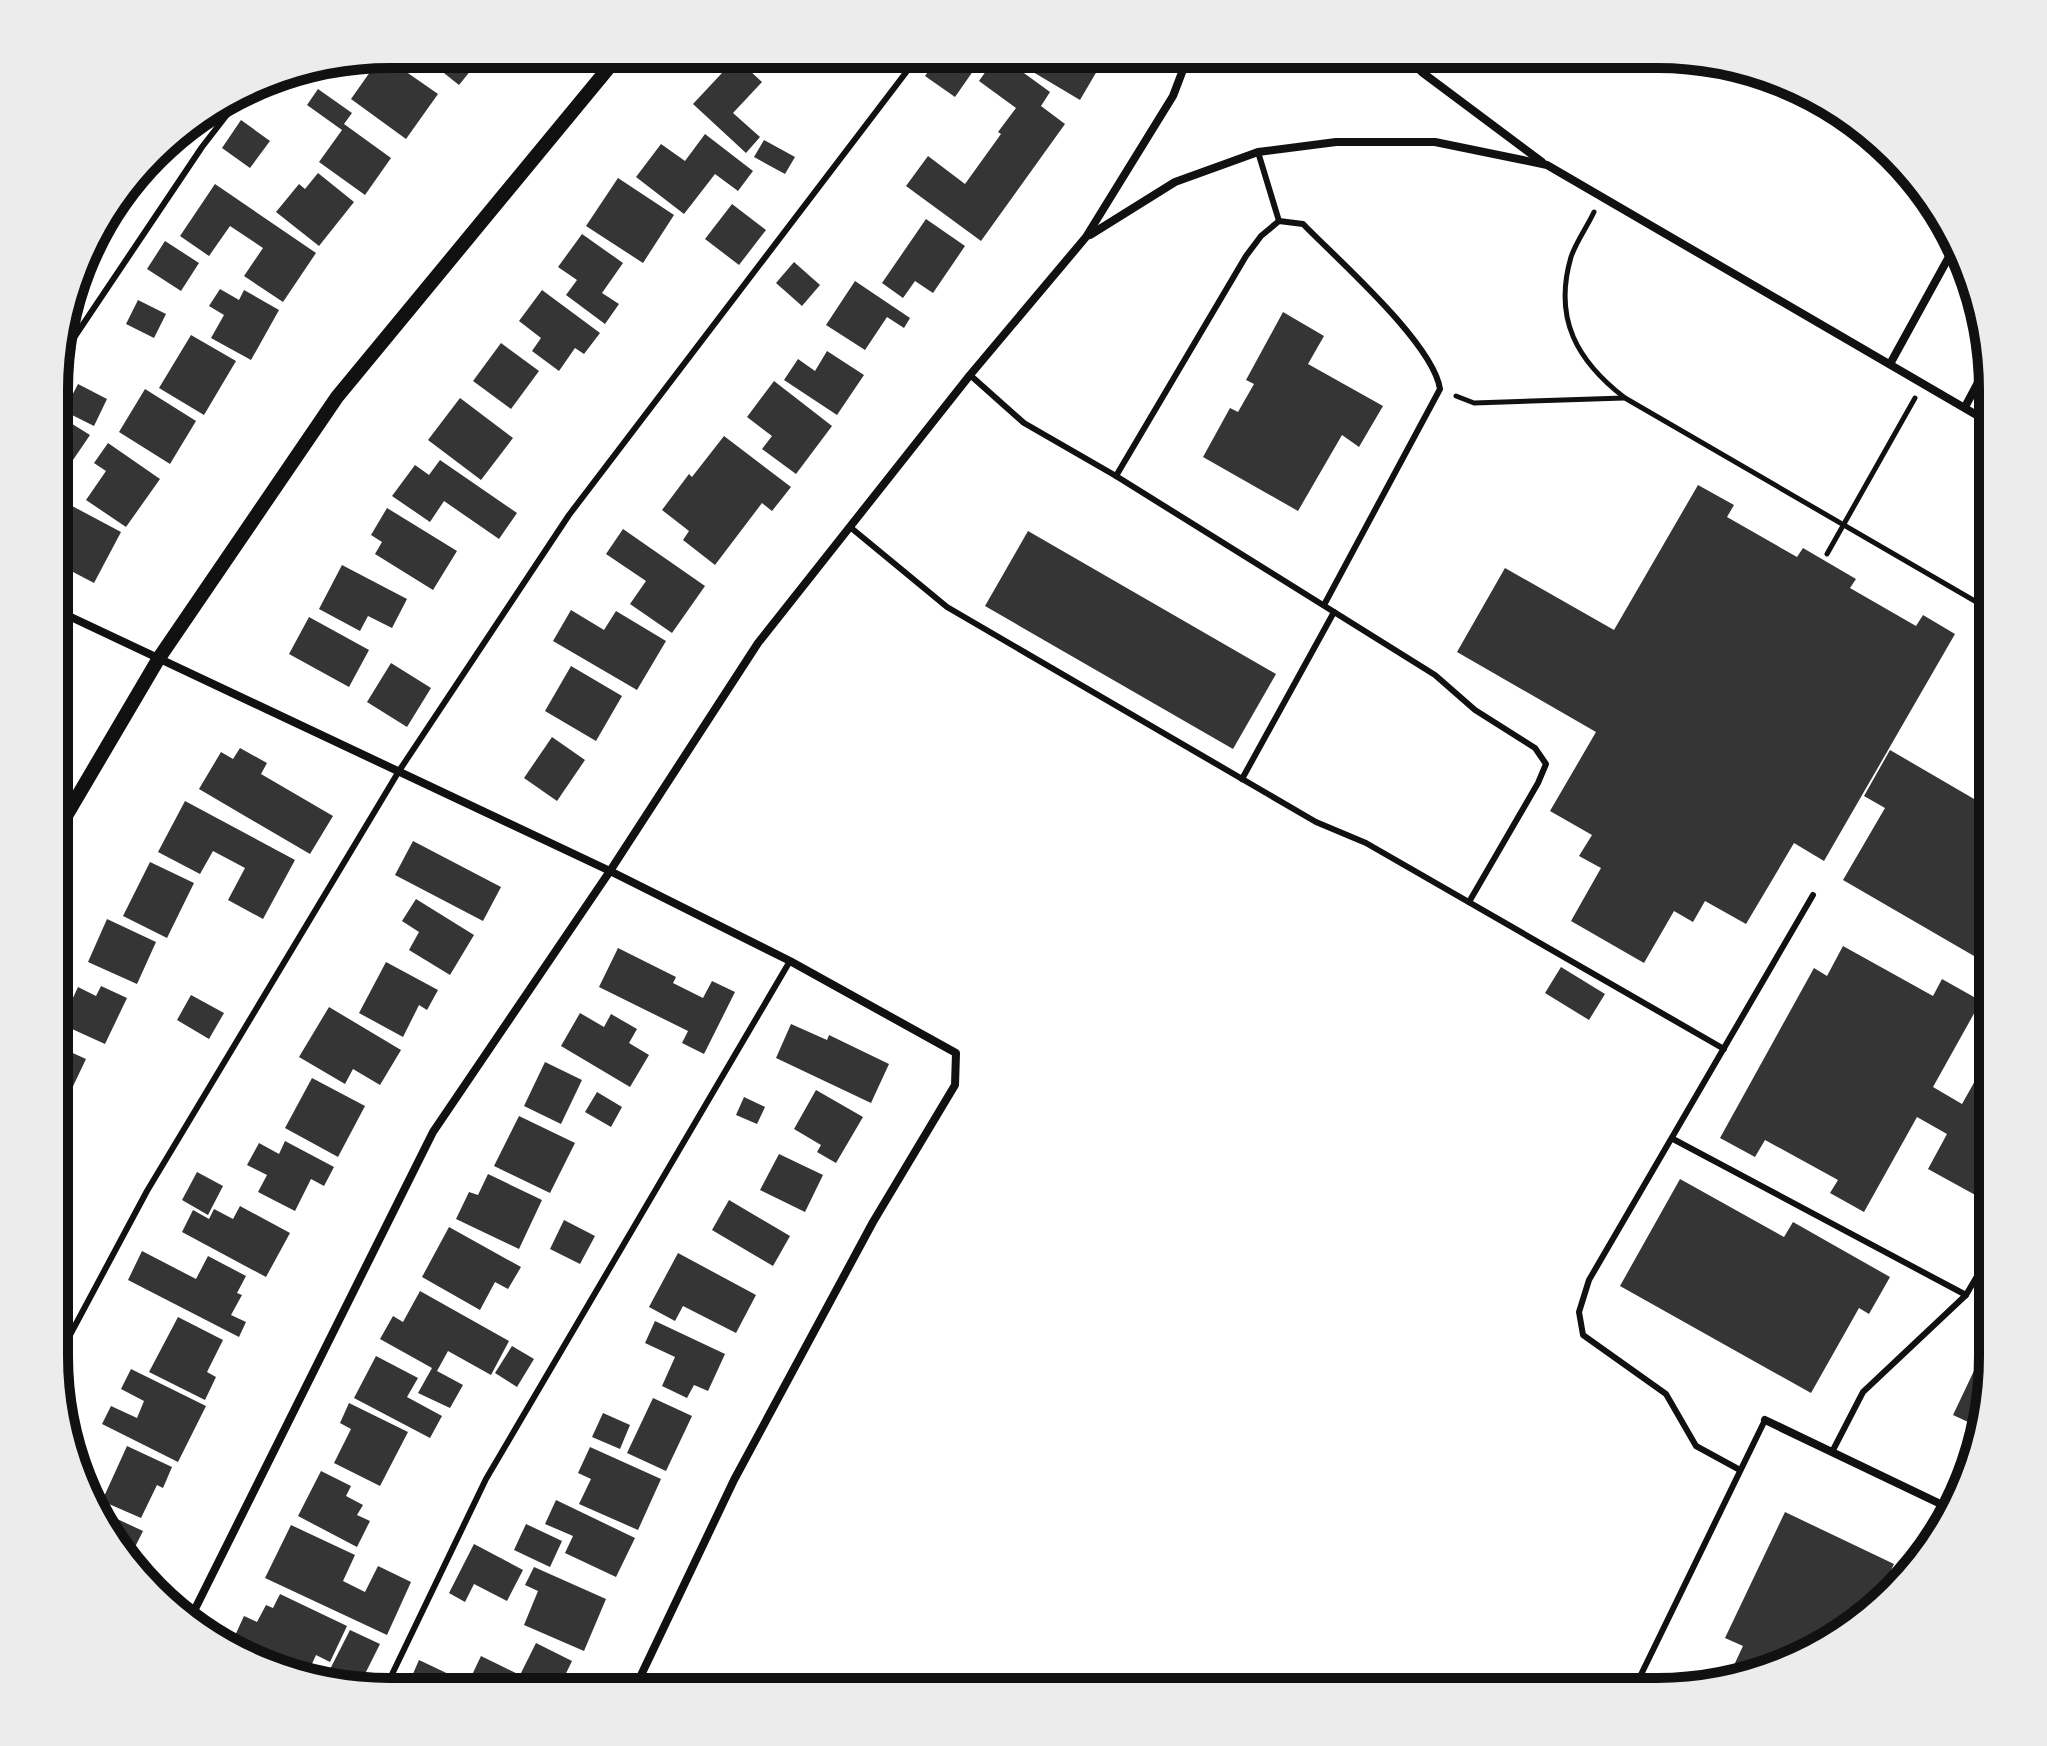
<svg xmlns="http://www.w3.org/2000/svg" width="2047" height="1746" font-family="Quicksand,sans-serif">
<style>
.building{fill:#353535}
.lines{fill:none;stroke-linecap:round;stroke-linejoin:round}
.path{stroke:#111;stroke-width:5}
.service{stroke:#111;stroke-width:6}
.minor{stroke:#111;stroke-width:8}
.tertiary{stroke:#111;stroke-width:14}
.rim{fill:none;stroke:#111;stroke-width:10}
</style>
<rect width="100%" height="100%" fill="#fff"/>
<!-- building -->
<g class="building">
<path d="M420,54h64l-25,31z"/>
<path d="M940,54h45l-30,43 -30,-21z"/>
<path d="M998,54l52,38 -9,14 24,18 -84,117 -75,-55 22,-30 37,28 36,-50 -3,-2 18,-24 -37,-27z"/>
<path d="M1037,54h70l-27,46 -52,-31z"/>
<path d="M382,55l56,39 -32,45 -55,-40z"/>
<path d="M736,58l26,24 -29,31 27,24 -14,16 -53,-49z"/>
<path d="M318,89l34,24 -8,11 47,34 -26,37 -46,-33 23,-32 -35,-25z"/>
<path d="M241,120l29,21 -20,27 -28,-20z"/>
<path d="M705,134l48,37 -15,20 -23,-17 -31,40 -48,-37 25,-33 24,17z"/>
<path d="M764,140l31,17 -10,17 -31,-17z"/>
<path d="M318,173l36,29 -35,44 -43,-34 23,-28 6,5z"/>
<path d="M618,178l56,37 -31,48 -57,-37z"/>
<path d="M215,184l101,69 -33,49 -39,-26 19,-28 -33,-22 -21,30 -29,-20z"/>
<path d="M732,204l34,26 -27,35 -34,-26z"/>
<path d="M926,219l39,27 -32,47 -18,-12 -12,17 -21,-15z"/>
<path d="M582,234l41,29 -21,30 17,11 -14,20 -39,-29 11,-15 -19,-13z"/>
<path d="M165,241l34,22 -18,28 -34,-22z"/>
<path d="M794,262l26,23 -18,21 -26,-23z"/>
<path d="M855,281l55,37 -6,10 -17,-11 -22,33 -39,-25z"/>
<path d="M220,289l19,11 5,-10 35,20 -28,50 -40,-22 13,-23 -15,-9z"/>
<path d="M542,290l58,43 -16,21 -9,-6 -16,23 -27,-20 9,-13 -22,-17z"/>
<path d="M138,300l28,14 -12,24 -28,-14z"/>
<path d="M1283,312l41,24 -16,28 75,42 -24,41 -17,-12 -44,76 -95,-54 27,-49 8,4 16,-28 -8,-4z"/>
<path d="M191,335l45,26 -32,54 -45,-27z"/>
<path d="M501,343l38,28 -28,38 -38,-28z"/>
<path d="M827,351l37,24 -27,40 -53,-35 14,-21 17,12z"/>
<path d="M774,381l58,45 -36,48 -34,-25 10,-13 -25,-19z"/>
<path d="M78,384l29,15 -13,27 -30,-15z"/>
<path d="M145,389l51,32 -26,43 -51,-32z"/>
<path d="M460,398l53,40 -32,42 -53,-40z"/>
<path d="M61,417l29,18 -17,25 -16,-11v-25z"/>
<path d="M724,436l67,51 -19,24 -10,-8 -47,62 -32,-25 6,-9 -27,-21 27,-36 3,3z"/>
<path d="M108,443l52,36 -34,48 -40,-27 20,-29 -12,-8z"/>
<path d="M440,460l77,53 -18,26 -55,-38 -14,21 -38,-26 23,-31 14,10z"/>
<path d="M1698,485l36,20 -7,12 70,40 6,-9 53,31 -6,9 66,38 7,-11 32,19 -131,227 -30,-18 -48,81 -41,-23 -12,21 -19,-11 -30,52 -73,-42 30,-53 -22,-12 13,-21 -42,-24 46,-79 -139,-80 48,-84 109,62z"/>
<path d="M59,499l62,33 -27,51 -38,-20 1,-60z"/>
<path d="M387,508l70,43 -24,39 -58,-36 7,-12 -11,-7z"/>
<path d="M623,529l82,57 -33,47 -42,-29 16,-23 -40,-27z"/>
<path d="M1028,531l248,143 -43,75 -248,-143z"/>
<path d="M342,565l65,34 -15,29 -24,-12 -8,15 -41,-22z"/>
<path d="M571,610l33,20 12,-19 50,30 -29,49 -84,-49z"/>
<path d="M309,617l60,33 -20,37 -60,-33z"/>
<path d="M391,663l40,25 -24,39 -40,-25z"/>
<path d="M571,666l51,30 -26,45 -51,-30z"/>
<path d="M552,737l33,23 -28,41 -33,-23z"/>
<path d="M240,748l27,15 -6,11 72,42 -23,38 -111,-65 22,-37 12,7z"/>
<path d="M1890,750l103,60v157l-150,-87 42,-72 -21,-12z"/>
<path d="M185,801l110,59 -32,59 -35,-19 17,-32 -32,-17 -13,23 -42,-22z"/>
<path d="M413,841l88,46 -18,34 -88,-46z"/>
<path d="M150,862l44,21 -27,55 -44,-22z"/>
<path d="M416,899l58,36 -24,40 -41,-25 10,-18 -17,-11z"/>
<path d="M107,919l49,23 -19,42 -49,-22z"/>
<path d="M1843,946l90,50 9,-17 39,22 -48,86 29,17 31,-55v143l-5,10 -60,-33 19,-35 -30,-17 -53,95 -34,-19 8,-13 -73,-40 -10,17 -35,-19 94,-170 13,8z"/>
<path d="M618,948l58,29 -3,6 30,15 9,-17 23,11 -31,62 -22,-11 6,-12 -89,-44z"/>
<path d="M386,962l52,28 -11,20 -8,-5 -16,32 -44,-24z"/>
<path d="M1561,967l44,27 -16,26 -44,-27z"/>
<path d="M101,986l26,12 -22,46 -44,-20 17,-37 18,9z"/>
<path d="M191,995l33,18 -15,26 -32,-19z"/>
<path d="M329,1007l72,43 -21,35 -27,-16 -8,15 -46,-27z"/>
<path d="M580,1013l24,14 7,-13 26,15 -8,14 20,12 -19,32 -69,-41z"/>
<path d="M791,1024l36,16 2,-5 60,29 -18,39 -95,-45z"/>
<path d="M55,1045l31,14 -20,42 -11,-5z"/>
<path d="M545,1062l37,18 -21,44 -37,-18z"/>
<path d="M312,1078l53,28 -27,51 -53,-29z"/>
<path d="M816,1090l47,27 -27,46 -19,-11 4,-7 -27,-16z"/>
<path d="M597,1092l25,15 -11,20 -26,-15z"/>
<path d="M744,1097l21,10 -8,17 -21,-9z"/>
<path d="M519,1116l56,27 -25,50 -56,-27z"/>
<path d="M285,1141l49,26 -10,19 -13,-7 -16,32 -37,-19 9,-17 -20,-10 12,-22 20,11z"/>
<path d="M779,1154l44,21 -18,37 -45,-22z"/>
<path d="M197,1172l26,14 -15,29 -26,-15z"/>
<path d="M488,1174l54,26 -23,49 -63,-30 13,-27 9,3z"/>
<path d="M1680,1179l104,58 9,-15 97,55 -21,37 -10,-6 -48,85 -191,-107z"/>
<path d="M729,1200l61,36 -17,30 -61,-36z"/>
<path d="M240,1206l50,27 -24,44 -84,-45 11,-22 16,9 5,-10 19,10z"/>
<path d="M564,1220l31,16 -15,28 -30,-15z"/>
<path d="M449,1227l72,40 -13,22 -13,-7 -15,28 -58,-33z"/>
<path d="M142,1251l54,28 12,-23 38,20 -9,17 5,2 -11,20 15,7 -7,15 -111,-57z"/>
<path d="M678,1253l78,42 -20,38 -53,-27 -8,15 -26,-14z"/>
<path d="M420,1291l89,50 -18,34 -43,-24 -11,20 26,14 -13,23 -32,-15 14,-25 -52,-29 13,-23 10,6z"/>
<path d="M178,1317l45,23 -16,32 9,5 -11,23 -56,-28z"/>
<path d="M655,1321l70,33 -17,37 -14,-6 -7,13 -25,-12 13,-29 -30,-14z"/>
<path d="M512,1346l22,13 -17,28 -22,-14z"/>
<path d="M1982,1354l11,4 -14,69 -26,-12z"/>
<path d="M376,1356l42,22 -11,19 35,19 -12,22 -76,-40z"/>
<path d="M131,1369l75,37 -28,56 -76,-38 9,-18 26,12 7,-17 -23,-12z"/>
<path d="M653,1398l39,18 -26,55 -39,-18z"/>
<path d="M349,1403l59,29 -28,54 -46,-23 17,-34 -11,-6z"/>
<path d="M603,1413l27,12 -10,24 -28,-12z"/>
<path d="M127,1446l45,21 -9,21 -6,-3 -16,33 -39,-17z"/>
<path d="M590,1447l71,32 -23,51 -59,-26 12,-25 -13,-6z"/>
<path d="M321,1471l30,15 -5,10 17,9 -6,10 13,6 -13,26 -59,-31z"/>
<path d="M556,1500l79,38 -19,39 -51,-24 8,-17 -28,-12z"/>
<path d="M100,1511l43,20 -14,28 -30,-45z"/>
<path d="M1785,1512l109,52 -18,37 4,2 -94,63 -59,14 16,-34 -18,-8z"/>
<path d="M526,1524l36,17 -12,26 -36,-17z"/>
<path d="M291,1525l64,30 -12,26 22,11 13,-26 33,16 -24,53 -122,-57z"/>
<path d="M474,1544l49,26 -16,31 -33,-17 -9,18 -16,-9z"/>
<path d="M534,1567l72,32 -22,52 -60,-26 14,-34 -13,-6z"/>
<path d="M280,1594l67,32 -17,36 -14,-7 -9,20 -74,-35 11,-24 13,6 9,-17 7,3z"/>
<path d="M350,1630l30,14 -21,42 -34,-7z"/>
<path d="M536,1643l36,18 -15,31h-7l-15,-8 -4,8h-29l-31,-15 10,-21 39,19z"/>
<path d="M419,1660l38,18 -6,14h-46z"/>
</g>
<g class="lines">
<!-- path -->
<g class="path">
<path d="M1594,212c-7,15 -18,30 -23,45 -18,62 6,104 54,141l367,213"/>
<path d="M1456,396l18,7 150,-5"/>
<path d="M1827,554l88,-156"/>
</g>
<!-- service -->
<g class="service">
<path d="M1258,152l21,69"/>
<path d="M57,363l145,-216 41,-53"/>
<path d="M970,375l54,48 92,53 319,199 40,35 60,38 11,16 -8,19 -69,119"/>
<path d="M1116,476l130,-220 15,-20 18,-15 24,3c35,36 130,119 137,165l-116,216"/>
<path d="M850,527l97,80 369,215 50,21 358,206"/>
<path d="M1242,779l92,-167"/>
<path d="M1673,1139l293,156"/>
<path d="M55,1363l92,-172 252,-420 170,-256 351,-461"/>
<path d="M1832,1452l31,-60 103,-97 27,-46"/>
<path d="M1740,1470l-44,-24 -30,-52 -83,-59 -4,-23 10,-32 224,-385"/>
<path d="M384,1691l102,-212 304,-518"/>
<path d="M1633,1691l132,-271"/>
</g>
<!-- minor -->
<g class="minor">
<path d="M1404,55l19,18 119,89"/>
<path d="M1090,235l85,-53 83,-30 78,-10h99l112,23 445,259"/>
<path d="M1890,364l66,-120"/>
<path d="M1965,407l25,-47"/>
<path d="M56,610l554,261 180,90 166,92 -1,32 -82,137 -139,258 -101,212"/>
<path d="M1765,1420l186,89"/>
<path d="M190,1619l243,-487 177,-261 148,-228 212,-268 116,-138 87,-141 16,-42"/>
</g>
<!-- tertiary -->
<path class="tertiary" d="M56,833l103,-175 178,-261 283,-343"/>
</g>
<!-- crop -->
<path d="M0 0H2047V1746H0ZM390 68H1657A322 322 0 0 1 1979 390V1356A322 322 0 0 1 1657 1678H390A322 322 0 0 1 68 1356V390A322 322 0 0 1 390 68Z" fill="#ececec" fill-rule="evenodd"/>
<path class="rim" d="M390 68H1657A322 322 0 0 1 1979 390V1356A322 322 0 0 1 1657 1678H390A322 322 0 0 1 68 1356V390A322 322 0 0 1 390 68Z"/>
</svg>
